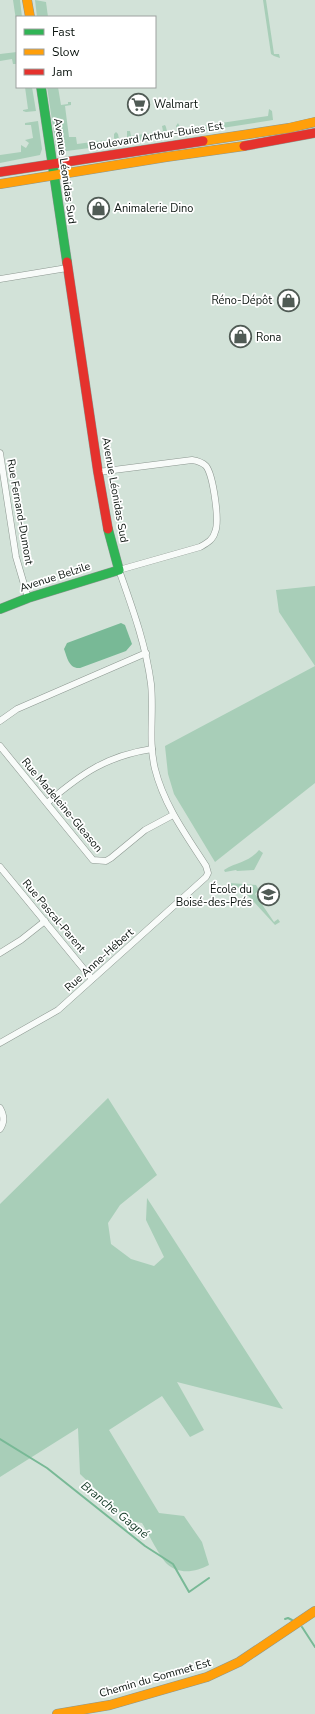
<svg xmlns="http://www.w3.org/2000/svg" width="315" height="1714" font-family="'Nunito Sans',sans-serif">
<style>
.green{fill:#a8ceb8}
.water{fill:#78b996}
.lines{fill:none;stroke-linecap:round;stroke-linejoin:round}
.stream{stroke:#78b996;stroke-width:2}
.street-casing{stroke:#8c9790;stroke-width:7}
.fast-casing{stroke:#8c9790;stroke-width:10}
.slow-casing{stroke:#8c9790;stroke-width:10}
.jam-casing{stroke:#8c9790;stroke-width:10}
.street{stroke:#f8fbf9;stroke-width:6}
.fast{stroke:#30b455;stroke-width:9}
.slow{stroke:#ff9f0a;stroke-width:9}
.jam{stroke:#e5322d;stroke-width:9}
.labels{text-anchor:middle;dominant-baseline:central;stroke-width:3.5;stroke-linejoin:round;paint-order:stroke}
.poi-label{font-size:11px;fill:#0a130e;stroke:#fff;text-anchor:start}
.street-label{font-size:11px;fill:#0a130e;stroke:#fff}
.water-label{font-size:12px;font-style:italic;fill:#143a26;stroke:#fff}
</style>
<rect width="100%" height="100%" fill="#d2e2d8"/>
<!-- green -->
<g class="green">
<path d="M13,0h7l2,17h-5v10z"/>
<path d="M35,0l11,2 2,15h-11z"/>
<path d="M263,0h3l8,54h5l1,4 -6,-2 -3,-2z"/>
<path d="M17,52v15l-1,-3h-3l-1,-5 -12,2v-7z"/>
<path d="M25,87h7l4,24 -10,1 -3,-1v-1l5,-1z"/>
<path d="M47,87h11l3,18 7,-1v-2h3v3l-6,1 4,31h7l1,7 37,-5v-5l2,-2 2,2 2,10 -61,8 -3,-5z"/>
<path d="M269,109l3,2 1,9 -96,15 -1,-9 2,-3 3,6 87,-13z"/>
<path d="M38,121l4,28 -2,6 -40,8v-8l21,-3v-7l5,3 3,-5 -4,-3 8,-2 -2,-13h-6v-2z"/>
<path d="M165,125l1,2 2,9 -41,7v-12h3l1,5 32,-5 -1,-5z"/>
<path d="M315,586v197l-100,79 -41,-68 -6,-20 -3,-28 150,-80 -36,-54 -3,-22z"/>
<path d="M259,850l4,3 -9,17 -17,1 -1,-1 -11,2 -1,-2c14,-9 24,-7 35,-20z"/>
<path d="M230,883l26,2 3,5 -4,4 19,28 4,-3 2,3 -5,3 -32,-35 -4,-2 -4,3 -3,-1 -4,-5z"/>
<path d="M108,1098l49,77 -37,30 -12,18 3,21 20,15 23,7 10,-9 -18,-37 1,-22 136,211 -106,-27 27,48 -14,7 -28,-41 -53,34 50,83 25,3 18,26 7,23c-13,7 -30,10 -42,-1 -7,-7 -19,-31 -25,-41l-13,-2 -49,-47 -2,-46 -78,49v-273z"/>
</g>
<!-- water -->
<path class="water" d="M121,623l4,2 7,19 -6,7 -46,17c-11,1 -13,-11 -16,-19l3,-6z"/>
<g class="lines">
<!-- stream -->
<g class="stream">
<path d="M0,1439l47,29 98,78 28,18 16,28 20,-14"/>
<path d="M285,1619l3,-1 4,2"/>
<path d="M302,1627l13,20"/>
</g>
<defs>
<g id="street">
<path d="M0,279l67,-11"/>
<path d="M0,453l16,104 12,41"/>
<path d="M0,721l17,-12 129,-56"/>
<path d="M0,746l93,114 13,1 5,-3 34,-28 28,-15"/>
<path d="M47,803c34,-29 59,-47 105,-54"/>
<path d="M0,867l92,112"/>
<path d="M0,953l21,-13 24,-19"/>
<path d="M0,1043l58,-33 148,-133 2,-4 -2,-7c-20,-31 -42,-61 -51,-97 -7,-28 -1,-56 -4,-85 -5,-39 -19,-77 -32,-114l81,-23c7,-4 13,-7 15,-15 5,-11 -2,-57 -9,-66 -4,-4 -8,-5 -14,-6l-94,12"/>
<path d="M0,1108c4,7 5,14 0,21"/>
</g>
<g id="fast">
<path d="M41,87l26,175"/>
<path d="M0,609l28,-11 91,-28 -11,-41"/>
</g>
<g id="slow">
<path d="M27,0l3,17"/>
<path d="M203,141l86,-13 26,-6"/>
<path d="M0,184l166,-27 78,-11"/>
<path d="M57,1714l53,-9 97,-28 32,-15 76,-51"/>
</g>
<g id="jam">
<path d="M244,146l71,-13"/>
<path d="M0,172l203,-31"/>
<path d="M67,262l31,210 10,57"/>
</g>
</defs>
<!-- street casing -->
<use href="#street" class="street-casing"/>
<!-- fast casing -->
<use href="#fast" class="fast-casing"/>
<!-- slow casing -->
<use href="#slow" class="slow-casing"/>
<!-- jam casing -->
<use href="#jam" class="jam-casing"/>
<!-- street -->
<use href="#street" class="street"/>
<!-- fast -->
<use href="#fast" class="fast"/>
<!-- slow -->
<use href="#slow" class="slow"/>
<!-- jam -->
<use href="#jam" class="jam"/>
</g>
<!-- icons -->
<defs>
<symbol id="supermarket-ring" viewBox="-11 -11 22 22"><circle r="9.5" fill="#fff" stroke="#505b55" stroke-width="1.5"/><path d="M-6-5.5h2.5l.6 2H6L4.5 2H-2.5L-4.4-4H-6ZM-1.5 3.2a1.3 1.3 0 1 0 .1 0ZM3 3.2a1.3 1.3 0 1 0 .1 0Z" fill="#505b55"/></symbol>
<symbol id="shop-ring" viewBox="-11 -11 22 22"><circle r="9.5" fill="#fff" stroke="#505b55" stroke-width="1.5"/><path d="M-5-2.5h2.3a2.7 3.5 0 0 1 5.4 0H5L5.5 6h-11ZM-1.5-2.5h3a1.5 2.3 0 0 0-3 0Z" fill="#505b55"/></symbol>
<symbol id="school-ring" viewBox="-11 -11 22 22"><circle r="9.5" fill="#fff" stroke="#505b55" stroke-width="1.5"/><path d="M0-5L7-2L0 1L-7-2ZM-4 1L0 2.5L4 1V4Q0 6-4 4Z" fill="#505b55"/></symbol>
</defs>
<g fill-rule="evenodd">
<use href="#supermarket-ring" x="126" y="92" width="25" height="25"/>
<use href="#shop-ring" x="86" y="196" width="25" height="25"/>
<use href="#shop-ring" x="276" y="288" width="25" height="25"/>
<use href="#shop-ring" x="228" y="324" width="25" height="25"/>
<use href="#school-ring" x="256" y="882" width="25" height="25"/>
</g>
<g class="labels">
<!-- poi labels -->
<g class="poi-label">
<text x="154" y="104">Walmart</text>
<text x="114" y="208">Animalerie Dino</text>
<text x="272" y="300" text-anchor="end">Réno-Dépôt</text>
<text x="256" y="337">Rona</text>
<text x="252" y="889" text-anchor="end">École du<tspan x="252" dy="13">Boisé-des-Prés</tspan></text>
</g>
<!-- street labels -->
<g class="street-label">
<text transform="translate(156 136) rotate(-9)">Boulevard Arthur-Buies Est</text>
<text transform="translate(65 171) rotate(82)">Avenue Léonidas Sud</text>
<text transform="translate(115 490) rotate(80)">Avenue Léonidas Sud</text>
<text transform="translate(20 512) rotate(80)">Rue Fernand-Dumont</text>
<text transform="translate(55 577) rotate(-18)">Avenue Belzile</text>
<text transform="translate(62 805) rotate(50)">Rue Madeleine-Gleason</text>
<text transform="translate(54 916) rotate(50)">Rue Pascal-Parent</text>
<text transform="translate(99 960) rotate(-42)">Rue Anne-Hébert</text>
<text transform="translate(155 1678) rotate(-16)">Chemin du Sommet Est</text>
</g>
<!-- water labels -->
<g class="water-label">
<text transform="translate(115 1510) rotate(39)">Branche Gagné</text>
</g>
</g>
<!-- legend -->
<rect x="16" y="16" width="140" height="72" fill="#ffffff" stroke="#9da19f"/>
<rect x="24" y="29" width="20" height="6" fill="#30b455" stroke="#9da19f"/>
<text x="52" y="36" font-size="12" fill="#0a130e">Fast</text>
<rect x="24" y="49" width="20" height="6" fill="#ff9f0a" stroke="#9da19f"/>
<text x="52" y="56" font-size="12" fill="#0a130e">Slow</text>
<rect x="24" y="69" width="20" height="6" fill="#e5322d" stroke="#9da19f"/>
<text x="52" y="76" font-size="12" fill="#0a130e">Jam</text>
</svg>
